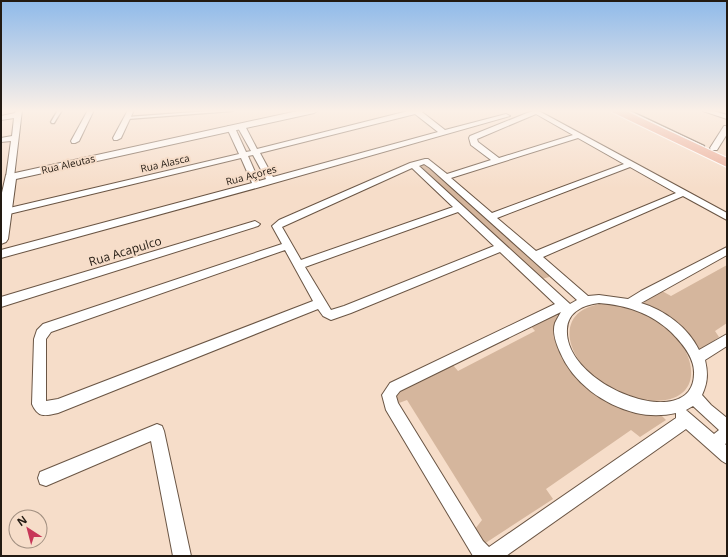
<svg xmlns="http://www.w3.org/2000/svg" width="728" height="557" font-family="'Open Sans',sans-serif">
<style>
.green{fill:#d5b69d}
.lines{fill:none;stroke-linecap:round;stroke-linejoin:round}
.lane-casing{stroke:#6a5544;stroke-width:2.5}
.street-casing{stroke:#6a5544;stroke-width:2}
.secondary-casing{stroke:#6a5544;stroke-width:2}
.primary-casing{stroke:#fff;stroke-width:2}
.lane{fill:#fff;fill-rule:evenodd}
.street{fill:#fff;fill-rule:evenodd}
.secondary{fill:#fff;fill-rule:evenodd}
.primary{fill:#ecaf9b;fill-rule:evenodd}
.labels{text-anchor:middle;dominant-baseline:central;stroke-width:4;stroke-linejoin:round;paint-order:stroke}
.far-street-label{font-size:10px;fill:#221a12;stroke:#f6ddc9}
.street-label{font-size:12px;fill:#221a12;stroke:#f6ddc9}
</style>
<rect width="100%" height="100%" fill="#f6ddc9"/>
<!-- green -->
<g class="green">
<path d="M422,164l5,1 122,109v3l-7,2 -123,-112z"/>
<path d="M727,265v58l-12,8 4,6 -17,12 -6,-2 -51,-42 -1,-3 18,-11 9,5z"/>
<path d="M600,304c24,-1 48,8 67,24 30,25 39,73 -13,73 -24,0 -49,-14 -66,-30 -24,-24 -29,-60 12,-67z"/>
<path d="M555,312l3,2 -4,13 2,16 7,16 12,17 86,39 5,5 -26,17 -9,-7 -85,59 7,10 -69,45 -9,-15 7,-9 -75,-120 -8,3 -6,-9 59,-30 6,7 77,-40 -5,-6z"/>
</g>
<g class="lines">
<defs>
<g id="lane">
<path d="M58,110h4l-8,13h-2l-1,-1z"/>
<path d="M222,110h12l-2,1 -105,8 -2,-1 2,-1z"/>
<path d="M624,110h4l76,36 -3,1z"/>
</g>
<g id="street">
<path d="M16,110h6l-8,67 -4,3 -4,-3 5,-36 -10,1v-4l11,-2 2,-18 -13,2v-4l14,-3z"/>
<path d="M88,110h6l-15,31 -4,2h-3l-1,-2z"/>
<path d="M128,110h6l-13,28 -4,2h-3l-1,-2z"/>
<path d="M412,110h13l-3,2 23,18 61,-16 4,2 -250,71 -259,71v-8l251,-67 -11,-25 -236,57 -4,-2 1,-3 3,-1 234,-55 -12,-26 1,-2h6l1,2 11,24 5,-1 -14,-25 1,-2h6l13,25zM415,114l23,18 -165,45 -13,-24zM253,155l13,24 -7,2 -11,-25z"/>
<path d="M537,110l190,103v7l-44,-24 -140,61 45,39 11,-1 29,4 13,-8 86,-44v8l-86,48c23,7 47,24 58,47l28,-16v12l-22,14c3,13 3,22 -3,35l9,10 16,13v25l-2,1 2,2v18l-5,-3 -36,-32 -180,127h-33l-87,-146 -4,-15 8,-12 165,-79 -55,-52 -149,61 -20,7 -8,-4 -5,-7 -260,104c-13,3 -20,5 -26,-9l2,-65 3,-9 6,-6 239,-80 -10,-18 7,-6 131,-57 15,-4h3l19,15 44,-14 -20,-15 -2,-7 1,-2 57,-23zM536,114l37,21 -74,23 -21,-16 -1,-3zM578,138l46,26 -132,49 -41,-35zM424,164l6,4 147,132 -7,4 -151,-138zM630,167l46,26 -140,58 -39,-33zM412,168l41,39 -152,53 -19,-33zM458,212l36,34 -150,60 -13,4 -26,-43zM285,250l28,51 -255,98 -12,2v-62l5,-7zM599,303c27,2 52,10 72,29 11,11 24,26 23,42 -1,61 -131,12 -127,-45 1,-17 16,-24 32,-26zM561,312c-2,3 -4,7 -6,11 -3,9 1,20 5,29 13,31 44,53 76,61 13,3 27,3 40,0v5l-187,129 -6,-6 -85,-138 -2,-7 4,-5zM693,406l26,24 -5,4 -28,-24z"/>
<path d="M702,110h9l16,5v4l-24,-8z"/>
<path d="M724,126h3v8l-10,16h-6l-1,-2z"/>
<path d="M255,221l5,3 -2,2 -257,81v-10z"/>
<path d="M157,424l5,2 2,5 27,125h-18l-22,-115 -105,45 -6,-2 -2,-6 2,-6z"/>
</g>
<path id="secondary" d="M302,110h17l-5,3 -298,66 -8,60 -2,3 -5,2v-47l5,-22z"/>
<path id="primary" d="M611,110h13l103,48v9l-115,-55z"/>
</defs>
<!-- lane casing -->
<use href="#lane" class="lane-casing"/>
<!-- street casing -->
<use href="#street" class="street-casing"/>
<!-- secondary casing -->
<use href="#secondary" class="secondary-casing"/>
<!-- primary casing -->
<use href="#primary" class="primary-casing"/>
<!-- lane -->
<use href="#lane" class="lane"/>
<!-- street -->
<use href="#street" class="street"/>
<!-- secondary -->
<use href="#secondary" class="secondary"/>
<!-- primary -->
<use href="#primary" class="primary"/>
</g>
<!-- sky -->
<linearGradient id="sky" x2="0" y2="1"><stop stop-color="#8fbaea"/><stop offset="0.59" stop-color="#fbf0e7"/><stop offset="1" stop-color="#fbf0e7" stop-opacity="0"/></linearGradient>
<rect width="728" height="188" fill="url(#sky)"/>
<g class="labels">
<!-- far-street labels -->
<g class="far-street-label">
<text transform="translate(165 163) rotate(-13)">Rua Alasca</text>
<text transform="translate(68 164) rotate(-13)">Rua Aleutas</text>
<text transform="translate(251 175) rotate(-15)">Rua Açores</text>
</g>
<!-- street labels -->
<g class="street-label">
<text transform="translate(125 251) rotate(-17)">Rua Acapulco</text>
</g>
</g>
<!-- border -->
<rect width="728" height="557" fill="none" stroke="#221a12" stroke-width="4"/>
<!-- north arrow -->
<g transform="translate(28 529) rotate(324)"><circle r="19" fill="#f6ddc9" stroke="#a18f80"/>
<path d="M0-3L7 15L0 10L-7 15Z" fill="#c73758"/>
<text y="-6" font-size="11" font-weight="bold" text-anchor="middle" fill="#221a12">N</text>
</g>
</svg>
